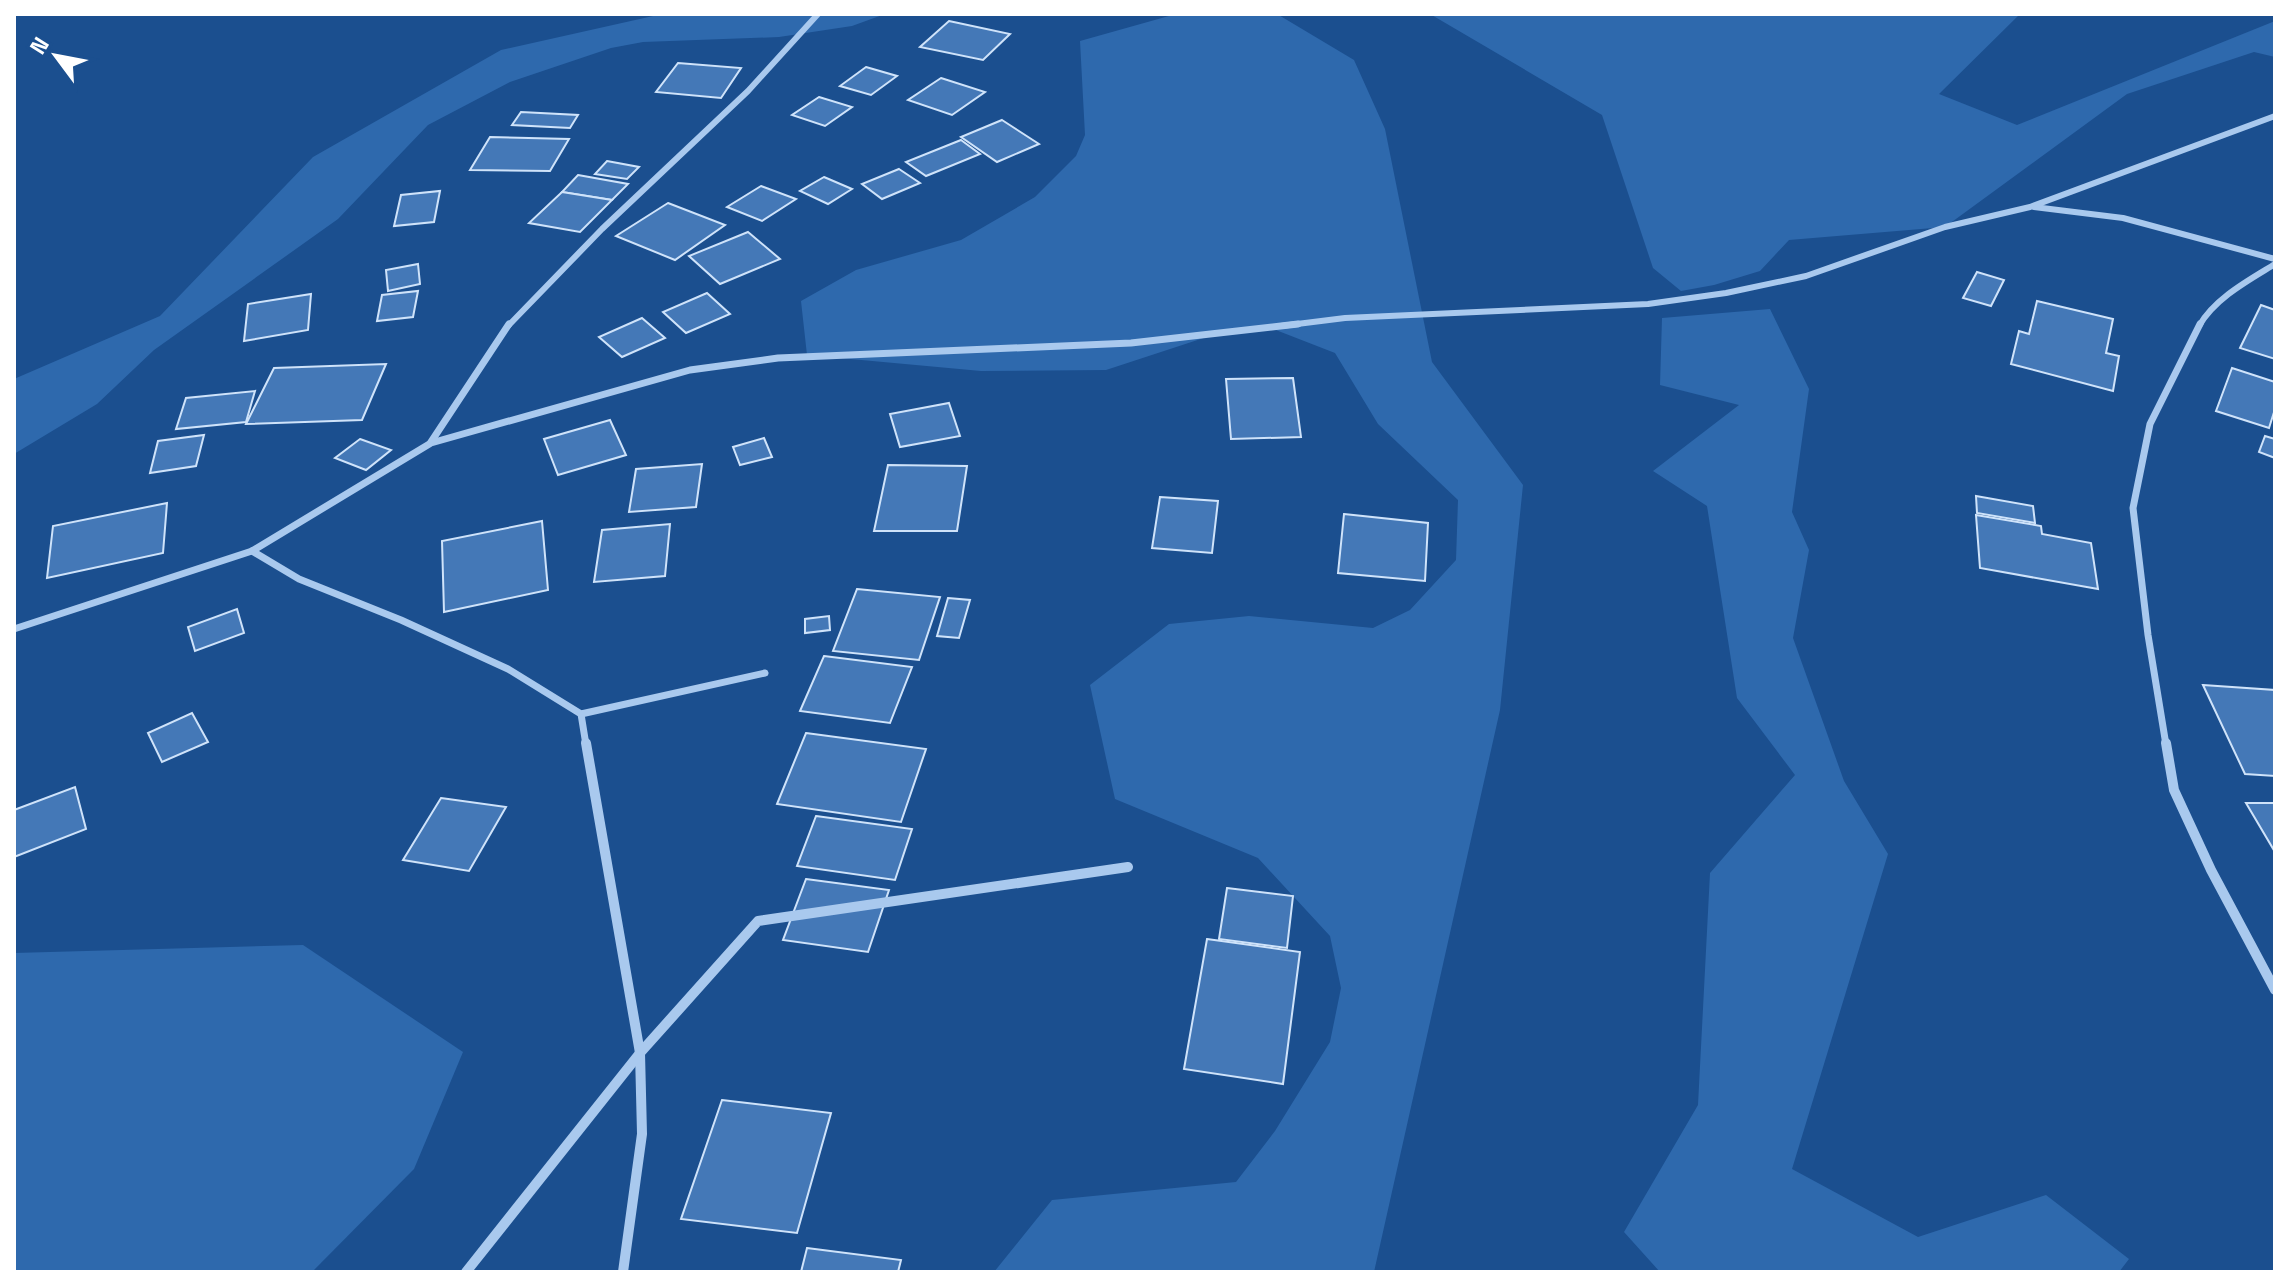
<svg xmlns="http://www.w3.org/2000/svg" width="2289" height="1286" font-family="'Space Grotesk',sans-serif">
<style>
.green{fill:#2e69ad}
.building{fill:#4478b7;stroke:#cfe3fa;stroke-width:2}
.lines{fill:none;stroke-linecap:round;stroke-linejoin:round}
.minor-far2{stroke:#a9c9ee;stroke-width:6}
.minor-far1{stroke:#a9c9ee;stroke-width:7}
.minor{stroke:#a9c9ee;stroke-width:10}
</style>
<rect width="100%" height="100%" fill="#1b4f8f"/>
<!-- green -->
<g class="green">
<path d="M662,14h223l-33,12 -73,11 -136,5 -32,6 -101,34 -82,43 -90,94 -184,131 -57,54 -83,50v-75l146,-63 153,-159 188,-107z"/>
<path d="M1176,14h101l77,46 31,69 47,233 91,123 -23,225 -126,562h-380l58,-72 184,-18 39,-51 55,-89 11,-54 -11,-52 -72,-78 -143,-59 -25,-114 79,-61 80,-8 124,12 37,-18 46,-50 2,-60 -80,-76 -43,-71 -67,-26 -46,5 -116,38 -125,1 -174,-16 -6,-54 55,-31 105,-30 74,-43 41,-41 9,-21 -5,-94z"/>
<path d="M1430,14h590l-81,80 78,31 258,-104v36l-21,-5 -127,42 -182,133 -156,13 -29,31 -46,14 -33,6 -28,-23 -51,-153z"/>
<path d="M1770,309l39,80 -17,123 17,38 -16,88 51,143 44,73 -96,315 126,68 128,-42 83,64 -10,13h-459l-36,-40 74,-127 12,-232 85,-98 -58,-77 -30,-192 -54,-35 86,-66 -79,-20 2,-67z"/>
<path d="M303,945l160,107 -49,117 -102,103h-298v-319z"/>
</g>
<!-- building -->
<g class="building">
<path d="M949,21l61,13 -27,26 -63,-13z"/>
<path d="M678,63l63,5 -20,30 -65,-6z"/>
<path d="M866,67l31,9 -26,19 -31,-9z"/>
<path d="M941,78l44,14 -33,23 -44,-15z"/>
<path d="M819,97l33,10 -27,19 -33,-11z"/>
<path d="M521,112l57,3 -8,13 -58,-3z"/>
<path d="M1002,120l37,24 -42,18 -36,-25z"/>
<path d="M490,137l79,2 -19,32 -80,-1z"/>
<path d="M961,140l19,14 -54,22 -20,-14z"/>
<path d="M607,161l32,6 -12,12 -32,-5z"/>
<path d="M899,169l21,14 -38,16 -20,-15z"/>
<path d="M578,175l50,9 -16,16 -50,-8z"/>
<path d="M824,177l28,12 -24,15 -28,-13z"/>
<path d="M761,186l35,13 -34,22 -35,-14z"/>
<path d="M440,191l-6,31 -40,4 7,-31z"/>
<path d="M562,192l50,8 -32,32 -51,-9z"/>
<path d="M668,203l57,22 -50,35 -59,-24z"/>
<path d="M748,232l32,27 -60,25 -31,-28z"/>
<path d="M418,264l2,20 -32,7 -2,-21z"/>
<path d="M1977,272l27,8 -13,26 -28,-8z"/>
<path d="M418,291l-5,26 -36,4 5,-26z"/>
<path d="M707,293l23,21 -44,19 -23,-21z"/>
<path d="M311,294l-3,36 -64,11 4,-37z"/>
<path d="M2037,301l76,18 -7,34 13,3 -6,35 -102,-27 8,-33 10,3z"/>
<path d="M2261,305l14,5v49l-35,-11z"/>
<path d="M642,318l23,20 -43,19 -23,-20z"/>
<path d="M386,364l-24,56 -116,4 28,-56z"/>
<path d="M2232,368l43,14v27l-6,19 -53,-17z"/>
<path d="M1293,378l8,59 -70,2 -5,-60z"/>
<path d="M255,391l-9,31 -70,7 10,-31z"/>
<path d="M949,403l11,33 -60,11 -10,-33z"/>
<path d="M610,420l16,35 -68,20 -14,-36z"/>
<path d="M204,435l-8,31 -46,7 8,-32z"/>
<path d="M2265,436l10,3v19l-16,-6z"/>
<path d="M764,438l8,19 -32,8 -7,-18z"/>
<path d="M360,439l31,11 -25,20 -31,-12z"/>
<path d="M702,464l-6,43 -67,5 7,-43z"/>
<path d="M888,465l79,1 -10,65h-83z"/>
<path d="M1976,496l57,10 2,17 -58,-10z"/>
<path d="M1160,497l58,4 -6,52 -60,-5z"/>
<path d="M167,503l-4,50 -116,25 6,-52z"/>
<path d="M1344,514l84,9 -3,58 -87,-8z"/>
<path d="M1976,515l65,11 1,8 49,9 7,46 -118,-21z"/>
<path d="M542,521l6,69 -104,22 -2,-71z"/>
<path d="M670,524l-5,52 -71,6 8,-52z"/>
<path d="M857,589l83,8 -21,63 -86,-9z"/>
<path d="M948,598l22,2 -11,38 -22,-2z"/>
<path d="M237,609l7,24 -49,18 -7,-24z"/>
<path d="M829,616l1,14 -25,3v-14z"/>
<path d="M824,656l88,11 -22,56 -90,-12z"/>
<path d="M2203,685l72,5v86l-30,-2z"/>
<path d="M192,713l16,29 -46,20 -14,-29z"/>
<path d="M806,733l120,16 -25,73 -124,-18z"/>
<path d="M75,787l11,42 -72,28v-47z"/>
<path d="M441,798l65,9 -37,64 -66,-11z"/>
<path d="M2246,803h29v49z"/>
<path d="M816,816l96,13 -17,51 -98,-14z"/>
<path d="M806,879l83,11 -21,62 -85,-12z"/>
<path d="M1227,888l66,8 -6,52 -68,-9z"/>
<path d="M1207,939l93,13 -17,132 -99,-15z"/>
<path d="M722,1100l109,13 -34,120 -116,-14z"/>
<path d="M807,1248l94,12 -3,12h-97z"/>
</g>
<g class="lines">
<!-- minor-far2 -->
<g class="minor-far2">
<path d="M2034,207l89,11 152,41"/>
<path d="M508,326l94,-97 146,-138 70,-77"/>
<path d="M1281,326l64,-8 303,-14 78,-11 80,-17 139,-49 85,-20 245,-91"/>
<path d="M2199,326c16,-28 50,-46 76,-62"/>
</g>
<!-- minor-far1 -->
<g class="minor-far1">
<path d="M431,442l78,-118"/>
<path d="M252,551l47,28 102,41 107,49 73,45 5,31"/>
<path d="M14,629l238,-78 179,-108 259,-73 88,-12 353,-15 167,-19"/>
<path d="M581,714l184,-41"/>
<path d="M2166,745l-18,-110 -15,-127 17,-84 50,-100"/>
</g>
<!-- minor -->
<g class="minor">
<path d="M586,743l54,310 2,81 -19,138"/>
<path d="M2166,743l8,47 37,80 64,120"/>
<path d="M466,1272l174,-219 118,-132 370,-54"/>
</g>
</g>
<!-- border -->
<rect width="2289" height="1286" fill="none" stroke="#ffffff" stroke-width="32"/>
<!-- north arrow -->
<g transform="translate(56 56) rotate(302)" stroke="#1b4f8f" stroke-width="6" paint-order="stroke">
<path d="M0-6L14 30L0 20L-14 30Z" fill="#ffffff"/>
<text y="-12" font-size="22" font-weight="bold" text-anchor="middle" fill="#ffffff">N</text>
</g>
</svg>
